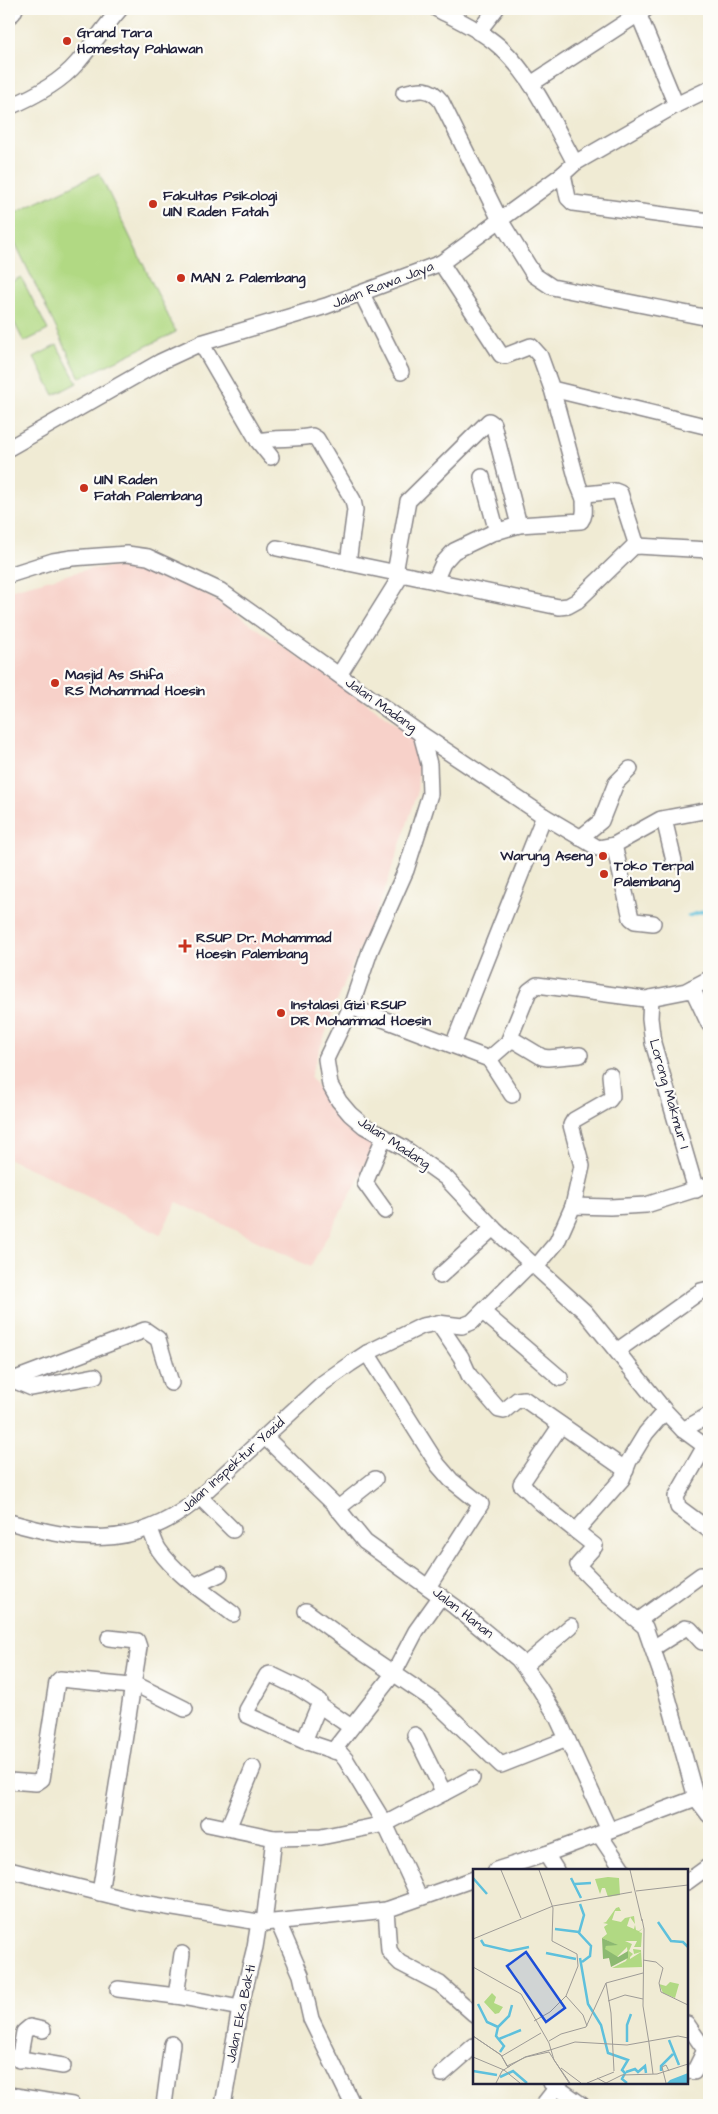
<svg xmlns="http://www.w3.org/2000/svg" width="718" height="2114" font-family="'Architects Daughter',sans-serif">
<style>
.built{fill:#f7d1c9}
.green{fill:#b1d983;stroke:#6a7e5f}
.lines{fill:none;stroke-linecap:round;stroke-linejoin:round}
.stream{stroke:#5ec0dc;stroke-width:3}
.minor-casing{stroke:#898688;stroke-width:18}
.minor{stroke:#fff;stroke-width:15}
.poi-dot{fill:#c8321e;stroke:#fdfcf7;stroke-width:2}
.labels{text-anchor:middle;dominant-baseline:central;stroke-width:4.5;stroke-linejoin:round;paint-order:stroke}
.poi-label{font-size:14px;font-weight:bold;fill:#22223b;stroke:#fdfcf7;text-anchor:start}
.street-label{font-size:14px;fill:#22223b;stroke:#fdfcf7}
.inset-river{fill:none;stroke:#5ec0dc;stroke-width:2.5}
.inset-road{fill:none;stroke:#9e9b97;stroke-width:1}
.view{fill:#1d4ed8;fill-opacity:0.15;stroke:#1d4ed8;stroke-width:2.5}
.inset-edge{fill:none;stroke:#22223b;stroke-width:2.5}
</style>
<rect width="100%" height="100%" fill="#fdfcf7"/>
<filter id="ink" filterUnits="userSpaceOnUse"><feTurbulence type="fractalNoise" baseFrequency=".02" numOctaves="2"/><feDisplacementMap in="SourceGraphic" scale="10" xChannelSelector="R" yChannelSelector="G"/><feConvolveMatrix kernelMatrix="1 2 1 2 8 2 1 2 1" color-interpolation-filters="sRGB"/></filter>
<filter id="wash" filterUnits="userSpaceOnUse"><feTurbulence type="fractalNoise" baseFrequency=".0096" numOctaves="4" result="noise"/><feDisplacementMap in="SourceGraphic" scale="20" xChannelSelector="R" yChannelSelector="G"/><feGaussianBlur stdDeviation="1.12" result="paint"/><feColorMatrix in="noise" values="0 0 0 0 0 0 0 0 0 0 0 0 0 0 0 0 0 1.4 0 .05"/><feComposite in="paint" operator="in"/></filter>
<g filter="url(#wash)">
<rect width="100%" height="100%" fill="#f0ebd4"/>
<!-- built -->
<path class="built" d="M148,564l34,16 32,19 153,104 47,34 6,13 -3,45 -35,103 -43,97 -29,82 36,45 26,17 3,3 -18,41 -47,84 -133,-65 -17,33 -106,-56 -45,-20v-569l80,-21z"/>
<!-- green -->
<g class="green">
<path d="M99,173l77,159 -96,46 -71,-148v-14z"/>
<path d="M21,277l27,53 -24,12 -15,-30v-29z"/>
<path d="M57,345l20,38 -23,12 -20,-38z"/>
</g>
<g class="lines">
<!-- stream -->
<path class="stream" d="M688,916l21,-6"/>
</g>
</g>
<g filter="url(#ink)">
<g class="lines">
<defs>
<g id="minor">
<path d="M638,13l38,92"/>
<path d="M9,16l4,-3 2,-4"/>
<path d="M478,32l18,-23"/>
<path d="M531,84l115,-75"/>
<path d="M404,93c16,-4 26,-6 37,8l59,119 34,55 18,12 157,31"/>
<path d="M9,107c24,-10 50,-23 68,-44 15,-17 28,-37 43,-54"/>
<path d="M575,163l101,-58 33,-16"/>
<path d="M563,174l5,24 5,5 136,18"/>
<path d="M441,263l60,92 4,1 26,-10 9,10 12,33 157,38"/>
<path d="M362,294l39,78"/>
<path d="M201,343l57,98 13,16"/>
<path d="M552,389l26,95 6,15"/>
<path d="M258,441c18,-4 36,-1 54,-5l5,3 36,61 2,10 -7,53"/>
<path d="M9,448l151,-86 41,-19 125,-37 115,-43 122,-89 12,-11c-22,-40 -41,-85 -75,-116 -18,-16 -42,-27 -63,-38"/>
<path d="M482,477l15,55"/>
<path d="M277,548l282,59 9,-1 9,-5 56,-54 4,-1 72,4"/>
<path d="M395,573l13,-72 81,-80 4,3 26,101"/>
<path d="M9,575l44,-14 19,-3 55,-4 21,3 73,34 200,143 8,30 1,30 -24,76 -36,81 -19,56 -25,52 4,26 9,16 11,13 14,12 40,22 42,30 49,52 90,82 80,99 18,19 26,19"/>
<path d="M435,581l8,-18 11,-12 38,-18 27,-8 62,-4c7,-9 0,-18 5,-27l29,-3 5,2 17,53"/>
<path d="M339,675l63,-101"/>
<path d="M421,734l123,82 54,32 16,-3 47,-26 48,-9"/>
<path d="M664,819l10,42"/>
<path d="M580,838l21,-17 15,-38 14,-14"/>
<path d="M614,845l17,73 4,3 18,2"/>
<path d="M692,988l17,36"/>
<path d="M651,998l-1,20 3,25 43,147"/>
<path d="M351,1007l138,52 23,36"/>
<path d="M509,1040l20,-49 8,-6 108,14 41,-8 23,-12"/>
<path d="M453,1045l91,-229"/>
<path d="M489,1059l23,-20 30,18 6,1 32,-3"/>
<path d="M384,1137l-19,46 20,28"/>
<path d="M573,1206l9,-40 -11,-41 3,-5 35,-20 3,-4 -2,-21"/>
<path d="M536,1267l21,-25 16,-36 37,1 36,-2 63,-20"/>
<path d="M440,1276l53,-48"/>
<path d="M483,1312l77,66"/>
<path d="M438,1323l23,34 8,18 30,35 5,1 13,-11 7,-1 102,71"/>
<path d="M618,1350l83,-59 8,-2"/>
<path d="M367,1353l71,112 13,15 30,24 -53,83"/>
<path d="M9,1380h4l132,-50 13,9 13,44"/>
<path d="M13,1380l19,8 63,-12"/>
<path d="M561,1425l-40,59 20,19 35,28 46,-52 7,-18 17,-28 19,-22"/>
<path d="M683,1430l26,-15"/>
<path d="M265,1437l69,67 31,38 89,64 64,53 20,27 19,31 52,113"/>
<path d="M705,1446l-29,51 2,10 31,23"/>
<path d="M200,1497l33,33"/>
<path d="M337,1509l38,-30"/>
<path d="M9,1522c68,19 124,28 184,-19l130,-120 27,-19 17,-11 55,-27 16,-3 24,3 10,-4 59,-59"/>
<path d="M150,1529c3,7 5,15 9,21 18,26 50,45 74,64"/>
<path d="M576,1531l19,15 -17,19 2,3 26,26 39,33 17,49 34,122 13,17"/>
<path d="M196,1585l24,-11"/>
<path d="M306,1611l56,41 71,48 68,65 66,-26"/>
<path d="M639,1620l62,-45"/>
<path d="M653,1648l32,-20 5,1 12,13 7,-1"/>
<path d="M524,1666l47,-40"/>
<path d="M319,1705l32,22"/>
<path d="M415,1735l29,58"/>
<path d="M304,1741l15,-36v-4l-20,-13 -29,-14 -3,1 -20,35v5l57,26 36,12 6,7 39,64 34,73"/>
<path d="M333,1751l61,-78 22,-42 25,-35"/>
<path d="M9,1781l27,2 6,-4 15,-97 3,-3 81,8 44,22"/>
<path d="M208,1824l66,14 47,-1 64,-13 87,-46"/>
<path d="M228,1828l25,-60"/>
<path d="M599,1834l24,36"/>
<path d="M546,1854l10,16"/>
<path d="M9,1870l128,32 127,21 122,-13 88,-31"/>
<path d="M496,1870l50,-16 150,-56 13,-1"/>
<path d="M687,1882l22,-16"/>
<path d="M100,1893l39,-246 -2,-6 -28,-3"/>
<path d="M386,1910l3,40 4,6 7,7 40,21 34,30"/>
<path d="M278,1922l23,53 10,44 42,86"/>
<path d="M264,1923l10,-85"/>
<path d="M118,1989l58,7 64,12"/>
<path d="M176,1996l6,-42"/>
<path d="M687,2024l18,26 -11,22"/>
<path d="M9,2057l54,9"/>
<path d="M19,2060l5,-28 6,-5 13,3"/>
<path d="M442,2074l32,-28"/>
<path d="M551,2083l31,22"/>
<path d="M9,2095l63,10"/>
<path d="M164,2105l8,-61"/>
<path d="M223,2105l17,-97 15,-61 4,-25"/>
<path d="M543,2105l14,-18"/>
</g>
</defs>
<!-- minor casing -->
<use href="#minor" class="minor-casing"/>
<!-- minor -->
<use href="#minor" class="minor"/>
</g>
</g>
<!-- markers -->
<g class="poi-dot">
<circle cx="67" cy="41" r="5"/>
<circle cx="153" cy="204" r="5"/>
<circle cx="181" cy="278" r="5"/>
<circle cx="84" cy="488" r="5"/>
<circle cx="55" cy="683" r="5"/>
<circle cx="603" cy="856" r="5"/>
<circle cx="604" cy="874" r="5"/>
<path d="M182.5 938.5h5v5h5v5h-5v5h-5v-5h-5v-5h5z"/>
<circle cx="281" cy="1013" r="5"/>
</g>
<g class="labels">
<!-- poi labels -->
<g class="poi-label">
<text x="77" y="33">Grand Tara<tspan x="77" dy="16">Homestay Pahlawan</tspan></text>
<text x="163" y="196">Fakultas Psikologi<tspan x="163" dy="16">UIN Raden Fatah</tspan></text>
<text x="191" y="278">MAN 2 Palembang</text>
<text x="94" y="480">UIN Raden<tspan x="94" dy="16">Fatah Palembang</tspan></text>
<text x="65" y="675">Masjid As Shifa<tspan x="65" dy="16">RS Mohammad Hoesin</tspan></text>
<text x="593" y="856" text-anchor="end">Warung Aseng</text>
<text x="614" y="866">Toko Terpal<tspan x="614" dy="16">Palembang</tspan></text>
<text x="196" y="938">RSUP Dr. Mohammad<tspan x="196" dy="16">Hoesin Palembang</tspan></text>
<text x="291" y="1005">Instalasi Gizi RSUP<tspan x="291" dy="16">DR Mohammad Hoesin</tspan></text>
</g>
<!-- street labels -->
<g class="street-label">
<text transform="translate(383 285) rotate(-21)">Jalan Rawa Jaya</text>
<text transform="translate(381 705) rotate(35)">Jalan Madang</text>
<text transform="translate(669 1094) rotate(74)">Lorong Makmur I</text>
<text transform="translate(394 1143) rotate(33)">Jalan Madang</text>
<text transform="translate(233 1465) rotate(-42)">Jalan Inspektur Yazid</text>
<text transform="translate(463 1613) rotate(38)">Jalan Hanan</text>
<text transform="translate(241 2014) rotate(-78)">Jalan Eka Bakti</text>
</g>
</g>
<!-- overview -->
<g transform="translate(473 1869)">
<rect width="215" height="215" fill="#f0ebd4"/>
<path d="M135,8l11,1 1,17 -12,2 -3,-9h-3l-2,6 -5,-15zM146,38l2,4h-6l-3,9 9,2 4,-4 9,-2 1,8 -5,-7 -3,9 7,3 1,-4 1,5 3,1 4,-3 -4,4 3,1 -1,14h-7l3,-6h-12l7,3 -3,7 4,3 -3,3v2l11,-7 -7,2 -1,-5 8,1 1,17 -30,1 14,-7 2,-5 -1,-9 -11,11 -12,-9 2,-3 9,-2 -13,-6 5,-4 -3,-7 4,-3 -5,-1 3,-1 10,-14zM197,113l9,2 -4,14 -12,-5 -4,-9 7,2zM19,124l4,4 -2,6 9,4 -4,6 -4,1 -11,-12z" fill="#b1d983"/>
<path d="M129,69l16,7 -12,1 -1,3 13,8 10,-6v7l-17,9 -2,-9 -6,1z" fill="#8cb971"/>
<path d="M215,204v10h-21l3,-3z" fill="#5ec0dc"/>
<path class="inset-river" d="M0,9l14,16M98,9l10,20M102,15l16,-1M107,35l4,11 -5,18 12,13 -1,10 -8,6M185,53l13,19 12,1 5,5M82,60l24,3M8,71l3,5 26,6 19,-4M73,84l30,6M107,89l8,46 13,21 7,28 20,7 -6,10 3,3 -3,6 5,4M5,135l9,18 11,5M26,170l22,-9M196,171l10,25M154,173v-17l4,-11M27,183l4,-6 -8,-10 2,-9 11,-11 3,-11M0,202l24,4M188,202v-5l12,-12M153,203l9,-3 3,3 7,-6 1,7M27,208l13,-6 14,12"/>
<path class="inset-road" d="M28,1l20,48M157,1l12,51M163,22l52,-6M169,50l2,10 -1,77 6,37M0,70l80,-33 79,-14M170,91l13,2 7,6 -4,15 2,9 27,13M0,98l48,27 28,49 5,17 16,23M133,114l5,30 3,58M93,127l17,19 4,11M135,132l17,-6 18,4M61,152l16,-9 16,-16 12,-30 -1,-12 -25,-13 1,-33 -14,-38M0,167l28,19 7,12 17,-10 25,-7M0,167l28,19 6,11 19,-9 23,-5 20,31M76,172l12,-7 25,-7 20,-44 37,-10M176,174l4,31M77,181l25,-8 52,3 51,-9 10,2M29,187l39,-23M0,188l31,13M88,199l20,15M31,201l16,13M124,209l9,5 16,-8 35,-1 31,-10M23,214l6,-12 8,-5M114,214l27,-11M193,214l-4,-16 4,-2 3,6"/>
<path class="view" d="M53,83l39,56 -19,14 -39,-56z"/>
<rect width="215" height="215" class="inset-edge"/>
</g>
<!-- margin -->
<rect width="718" height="2114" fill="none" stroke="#fdfcf7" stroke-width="30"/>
</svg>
